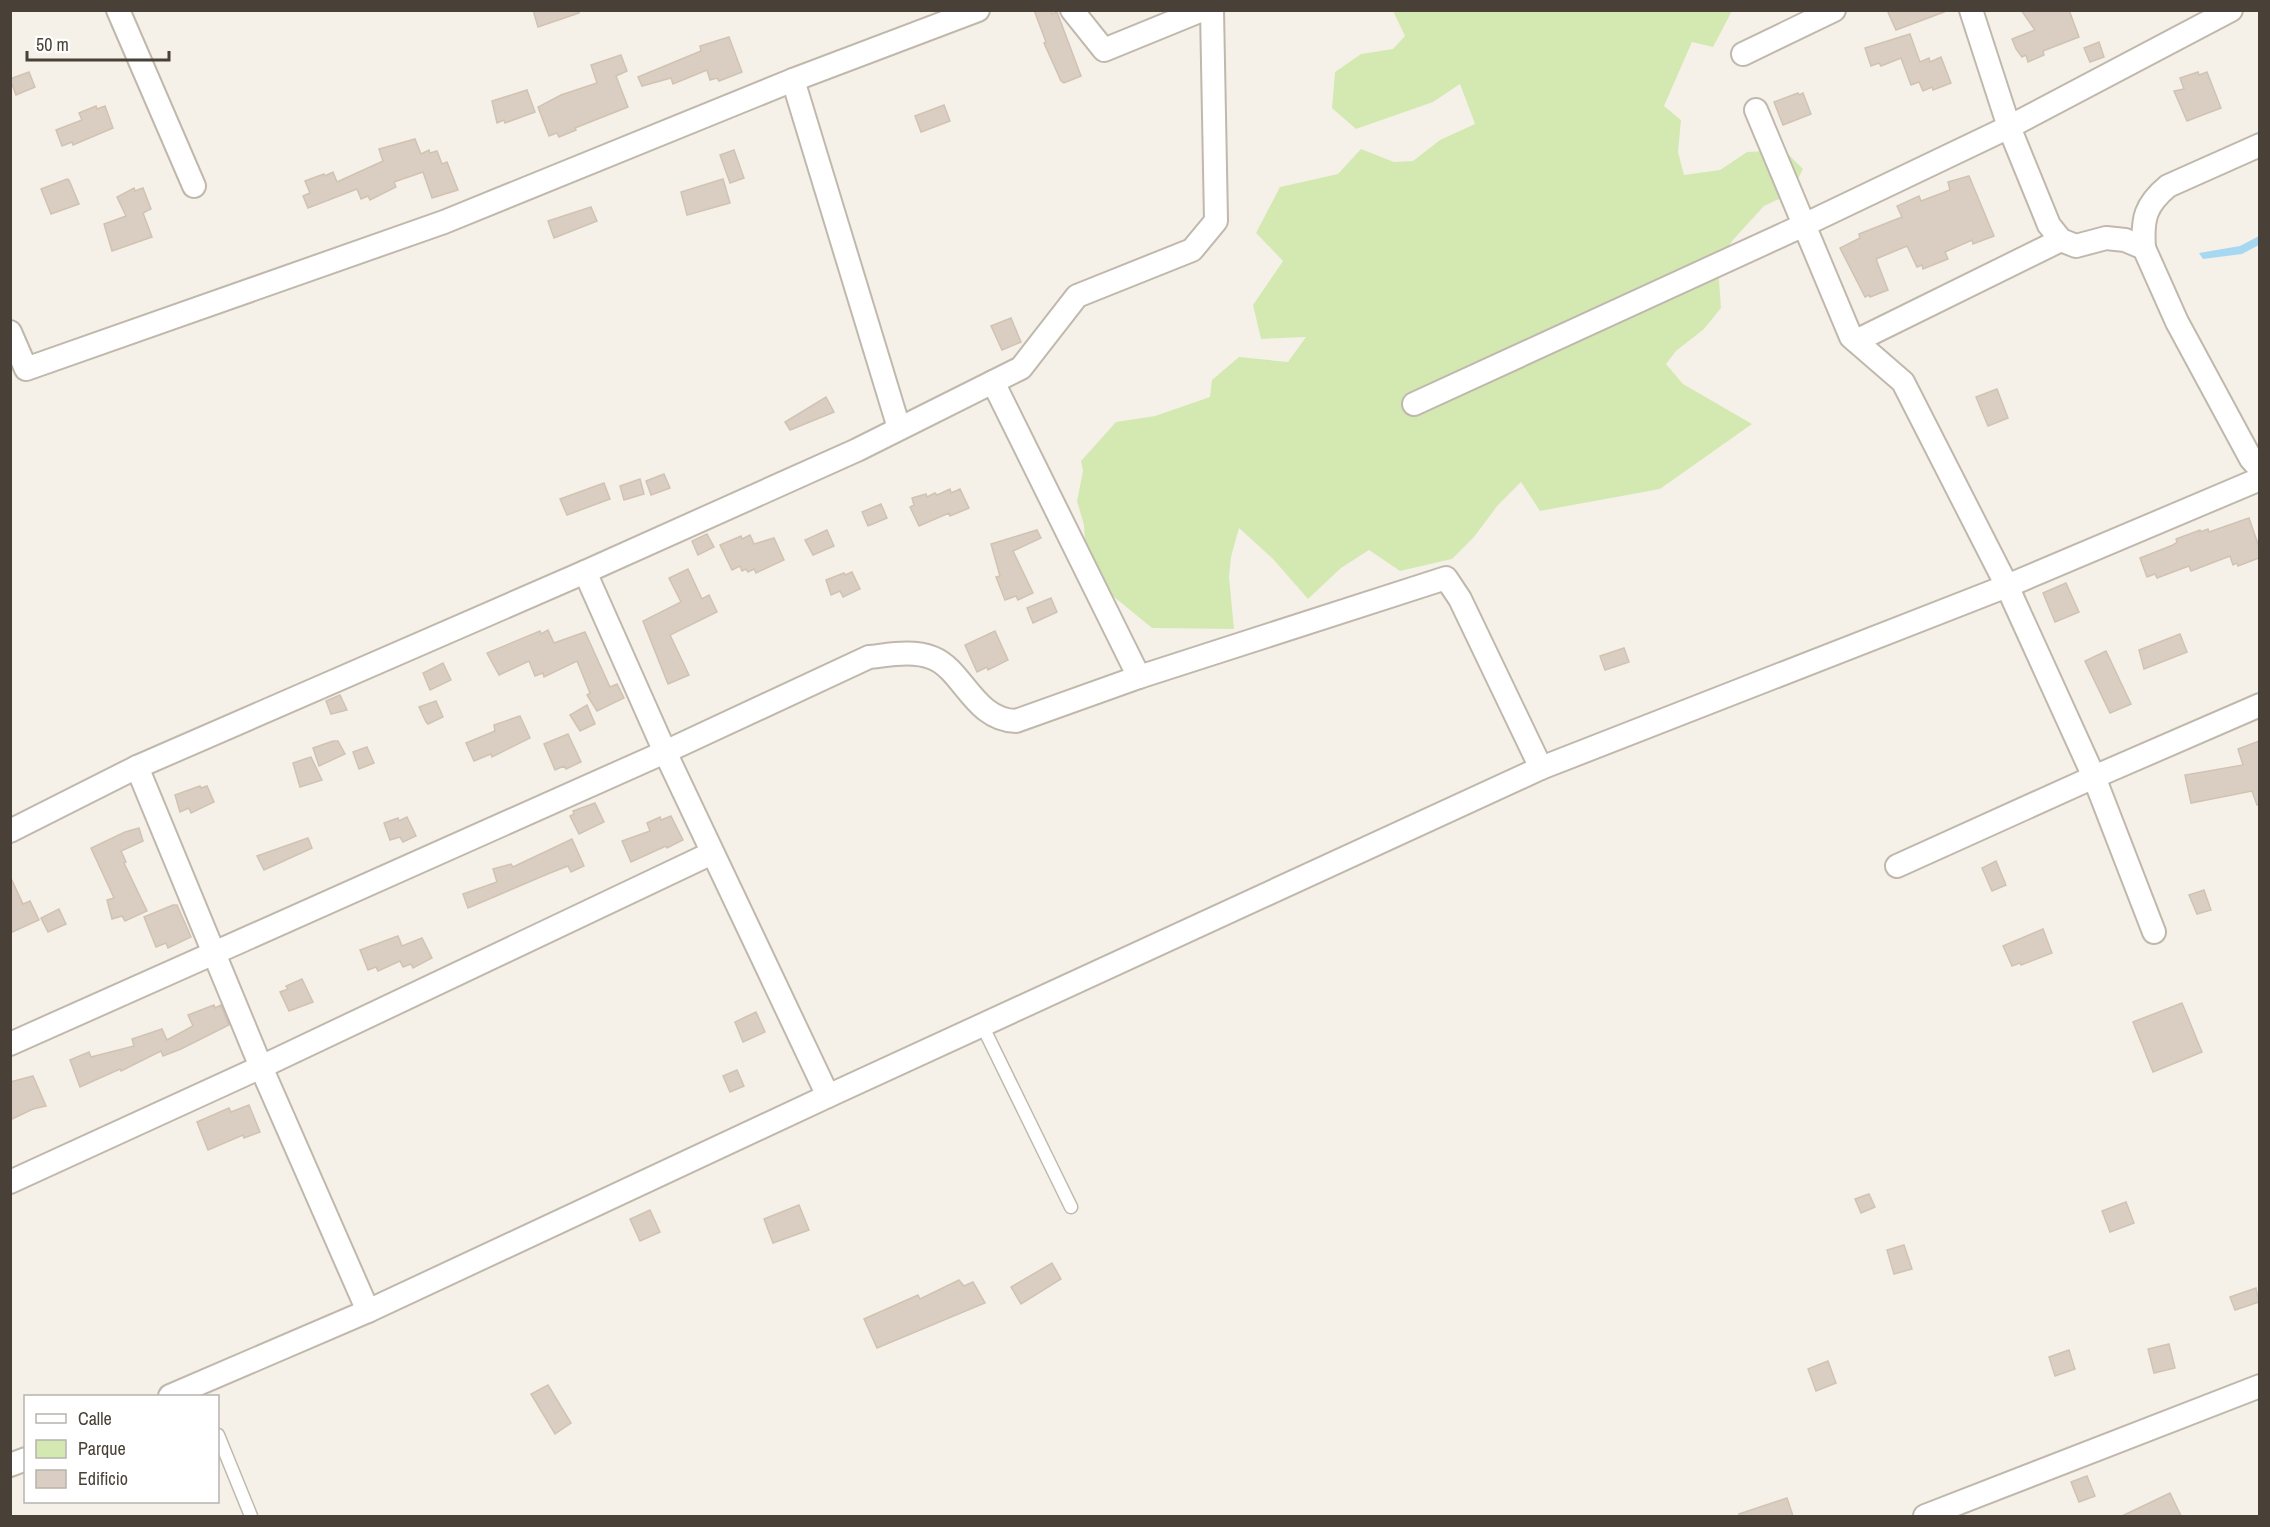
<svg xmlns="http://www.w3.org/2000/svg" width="2270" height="1527" font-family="'Archivo Narrow',sans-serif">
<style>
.green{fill:#d4e9b2}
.water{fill:#a6d8f1}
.building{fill:#dacec2;stroke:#d1c3b2;stroke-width:1.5}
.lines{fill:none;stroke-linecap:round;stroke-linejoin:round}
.service-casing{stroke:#c0b8ac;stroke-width:15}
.minor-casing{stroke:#c0b8ac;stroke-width:26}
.service{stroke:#fff;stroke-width:12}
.minor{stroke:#fff;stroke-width:22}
</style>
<rect width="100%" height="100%" fill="#f5f1e9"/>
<!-- green -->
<path class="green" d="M1393,11h339l-19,36 -21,-5 -28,64 17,14 -3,32 6,23 36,-5 27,-18 37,-2 19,19 -13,25 -26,12 -32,35 -14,25 3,42 -17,21 -28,22 -10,13 17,20 69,40 -92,65 -120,22 -19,-29 -23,23 -24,32 -22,22 -52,12 -31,-21 -28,18 -33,31 -35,-40 -34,-31 -8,29 -2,20 5,52 -82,-1 -44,-36 -22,-34 -2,-33 -7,-24 6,-30 -2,-10 35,-39 39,-6 55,-19 2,-17 27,-23 49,5 18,-25 -45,2 -8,-34 30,-44 -27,-28 24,-46 58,-13 23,-25 33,13 19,-1 27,-21 35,-16 -15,-40 -27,18 -77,27 -24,-21 3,-36 26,-18 32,-5 12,-13z"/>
<!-- water -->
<path class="water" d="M2259,236v9l-17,9 -39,5 -4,-6 41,-7z"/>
<!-- building -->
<g class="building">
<path d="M533,10h45l1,3 -41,14z"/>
<path d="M1034,10h17l1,4 5,-2 24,64 -17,7 -3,-2 -17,-38 2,-1z"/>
<path d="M1887,10h56l1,2 -48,18z"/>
<path d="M2021,10h48l10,27 -36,14 1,4 -16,7 -2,-7 -4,2 -6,-8 -4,-10 23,-9z"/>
<path d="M1910,34l10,28 9,-4 1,4 11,-5 10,26 -18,7 -1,-3 -9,4 -4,-9 -8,3 -10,-27 -20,8 -2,-3 -8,3 -6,-18z"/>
<path d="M729,37l13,35 -23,9 -2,-3 -7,2 -3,-10 -34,14 -2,-6 -29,8 -4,-9 63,-26 -1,-5z"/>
<path d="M2099,42l5,15 -14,5 -6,-14z"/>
<path d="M621,55l6,16 -11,5 12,31 -53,21 1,2 -17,7 -2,-4 -8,3 -11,-29 23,-12 36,-12 -6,-18z"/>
<path d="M29,72l6,15 -19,8 -6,-16z"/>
<path d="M2198,72l1,3 8,-3 14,36 -34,13 -13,-30 10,-2 -4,-11z"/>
<path d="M527,90l8,22 -30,11 -1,-3 -7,3 -5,-22z"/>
<path d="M1798,93l1,2 4,-2 8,21 -28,11 -9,-23z"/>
<path d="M944,105l6,16 -29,11 -6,-16z"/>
<path d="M96,106l1,3 8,-3 8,22 -40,17 -1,-3 -10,4 -6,-16 26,-10 -3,-7z"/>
<path d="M415,139l6,15 8,-4 1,3 7,-2 5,13 5,-2 11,28 -26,8 -9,-26 -29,10 2,5 -26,13 -2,-4 -7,3 -4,-10 -49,19 -5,-12 7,-3 -5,-12 19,-7 1,2 8,-4 4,10 46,-21 -4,-12z"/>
<path d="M734,150l10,28 -14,5 -10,-28z"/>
<path d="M1969,176l25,60 -21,8 -1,-4 -27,12 3,7 -25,10 -1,-4 -5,2 -10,-21 -31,13 12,31 -18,7 -1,-2 -4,2 -25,-49 20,-10 -1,-4 43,-17 -5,-11 22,-10 2,5 29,-11 -2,-8z"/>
<path d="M67,179l2,1 10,24 -28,10 -10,-25z"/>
<path d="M723,179l7,24 -43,12 -6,-23z"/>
<path d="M134,188l1,3 8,-3 8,21 -8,4 9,24 -40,14 -8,-27 22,-8 -9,-19z"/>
<path d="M591,207l6,14 -43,17 -6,-17z"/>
<path d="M1011,318l10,24 -19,8 -11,-24z"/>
<path d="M1997,389l11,29 -20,8 -12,-29z"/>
<path d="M826,397l8,15 -44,18 -5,-8z"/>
<path d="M664,474l6,14 -19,7 -5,-14z"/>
<path d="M640,479l4,15 -20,6 -4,-14z"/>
<path d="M604,483l6,16 -43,16 -7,-16z"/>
<path d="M950,489l1,4 9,-4 9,19 -19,8 -1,-3 -30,13 -9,-19 4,-2 -2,-7 14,-4 1,3 8,-4 2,2z"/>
<path d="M881,504l6,14 -19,8 -6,-14z"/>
<path d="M2249,518l10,29v11l-21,8 -1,-3 -4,2 -3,-9 -39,15 -2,-5 -32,12 -2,-4 -8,3 -7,-19 33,-13 4,-3 -1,-3 24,-9v2l8,-3 1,3z"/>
<path d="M827,530l7,16 -21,9 -8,-15z"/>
<path d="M1037,530l4,8 -28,13 20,42 -15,7 -2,-4 -11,4 -9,-23 4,-1 -9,-32z"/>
<path d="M707,534l7,13 -16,8 -6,-14z"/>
<path d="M750,535l4,9 20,-6 10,22 -28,13 -2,-4 -6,3 -2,-3 -4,2 -2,-5 -8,4 -12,-25 21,-9 1,3z"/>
<path d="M688,569l14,30 7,-4 8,17 -47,23 19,40 -21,9 -25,-63 38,-19 -12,-24z"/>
<path d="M852,572l8,17 -17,8 -3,-6 -9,4 -5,-15 18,-7 1,2z"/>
<path d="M2066,583l13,29 -24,10 -12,-29z"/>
<path d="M1051,598l6,14 -24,11 -6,-15z"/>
<path d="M548,630l6,13 31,-11 25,55 7,-3 7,14 -27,13 -10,-16 3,-2 -13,-32 -33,16 -1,-4 -8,3 -6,-15 -30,14 -12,-22 53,-22 1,3z"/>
<path d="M995,631l13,29 -20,10 -1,-3 -10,5 -12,-27z"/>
<path d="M2180,634l7,18 -43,17 -5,-19z"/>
<path d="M1624,648l5,14 -24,8 -5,-14z"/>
<path d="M2106,651l25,53 -21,9 -25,-52z"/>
<path d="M443,663l8,17 -21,10 -7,-17z"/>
<path d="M340,695l7,15 -16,4 -5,-13z"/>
<path d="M436,701l7,16 -15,7 -2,-2 -7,-15z"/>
<path d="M587,705l8,19 -15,7 -10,-16z"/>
<path d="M520,716l10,22 -38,19 -1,-3 -17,7 -8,-18 29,-12 -1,-6z"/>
<path d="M568,734l13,28 -15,7 -2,-3 -9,4 -11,-26z"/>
<path d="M333,741h5l7,13 -26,12 -6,-18z"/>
<path d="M2259,741v63l-2,1 -5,-14 -61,12 -6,-28 58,-10 -5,-16z"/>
<path d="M367,747l7,16 -15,6 -6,-17z"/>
<path d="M311,757l11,23 -22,7 -7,-24z"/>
<path d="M200,786l1,2 6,-2 7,16 -23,11 -2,-5 -9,4 -5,-17z"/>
<path d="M595,803l9,19 -25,12 -9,-18 4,-2 -1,-3z"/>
<path d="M671,816l12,24 -16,8 -1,-2 -35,16 -9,-21 28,-10 -3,-8 13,-6 1,3z"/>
<path d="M407,817l9,19 -13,6 -3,-5 -10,3 -6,-17 14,-5 1,3z"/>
<path d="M139,828l4,13 -22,10 5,11 -2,1 23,48 -22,10 -3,-5 -10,3 -5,-19 7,-2 -23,-50 34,-16z"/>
<path d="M308,838l4,10 -48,22 -7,-14z"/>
<path d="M572,839l12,27 -13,6 -3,-6 -18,7 -82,35 -5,-14 34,-12 -4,-13 18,-5 2,3z"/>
<path d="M1996,861l10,24 -14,6 -10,-23z"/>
<path d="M10,876l13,28 7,-3 9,19 -29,13z"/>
<path d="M2204,890l7,20 -14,4 -8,-19z"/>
<path d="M173,905h4l14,32 -23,11 -2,-5 -10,4 -12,-30z"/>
<path d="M59,909l7,15 -18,8 -7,-14z"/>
<path d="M2043,929l9,24 -31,12 -1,-2 -8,3 -9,-20z"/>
<path d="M398,936l4,10 20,-8 10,20 -19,10 -2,-4 -8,3 -3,-6 -22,10 -2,-4 -8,3 -8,-20z"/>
<path d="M302,979l11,23 -24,9 -9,-19 8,-3 -2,-3z"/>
<path d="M2182,1003l20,49 -49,20 -20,-50z"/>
<path d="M214,1005l1,3 6,-3 8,20 -48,24 -18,7 -2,-5 -40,20 -1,-2 -40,18 -10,-27 19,-8 2,5 43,-11 -2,-7 30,-10 5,11 26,-14 -5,-11z"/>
<path d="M756,1012l9,20 -22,10 -8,-20z"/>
<path d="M737,1070l7,16 -14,6 -7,-16z"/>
<path d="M33,1076l13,30 -13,3 -23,11v-38z"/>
<path d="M249,1105l11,27 -16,6 -1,-3 -35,15 -11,-28 32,-14 2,4z"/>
<path d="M1869,1194l6,13 -14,6 -6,-14z"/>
<path d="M2126,1202l8,21 -24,9 -8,-21z"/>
<path d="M799,1205l10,25 -36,13 -9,-24z"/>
<path d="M650,1210l10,22 -20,9 -10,-22z"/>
<path d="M1904,1245l8,24 -18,5 -7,-24z"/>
<path d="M1052,1263l9,16 -40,25 -10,-17z"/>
<path d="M959,1280l5,6 9,-4 12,21 -108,45 -13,-29 54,-24 2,4z"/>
<path d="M2256,1288l3,14 -24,8 -5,-13z"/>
<path d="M2169,1344l6,24 -21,5 -6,-24z"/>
<path d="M2069,1350l6,19 -20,7 -6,-19z"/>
<path d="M1828,1361l8,22 -20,8 -8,-22z"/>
<path d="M548,1385l23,38 -16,11 -24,-40z"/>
<path d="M2087,1476l8,20 -16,6 -8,-20z"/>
<path d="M2170,1493l11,23h-59z"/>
<path d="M1787,1498l6,18h-53l-1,-2z"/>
</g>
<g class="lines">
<defs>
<g id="service">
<path d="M982,1025l89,182"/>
<path d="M218,1435l33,81"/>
</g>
<g id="minor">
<path d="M118,10l76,176"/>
<path d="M1072,10l32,40 98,-40"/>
<path d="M1971,10l38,117 40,98 12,15 15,6 30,-8 19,2 19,8 33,74 74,137 9,10"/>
<path d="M1743,54l91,-44"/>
<path d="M793,80l106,348"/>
<path d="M1756,110l95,227 52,45 104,204 87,191 60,155"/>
<path d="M2144,248c-2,-29 1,-43 24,-62l92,-41"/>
<path d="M10,332l16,37 418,-147 349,-142 185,-70"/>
<path d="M1856,341l205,-101"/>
<path d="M993,382l146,295 307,-99 14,21 81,169"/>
<path d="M1414,404l390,-179 205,-98 222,-117"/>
<path d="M585,572l80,180 163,344"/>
<path d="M137,767l124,300 107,244"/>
<path d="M10,831l127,-64 448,-195 272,-122 164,-82 56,-72 115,-46 24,-29 -4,-211"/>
<path d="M1897,866l197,-89 166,-72"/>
<path d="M10,1044l655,-292 204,-95c20,-2 44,-7 64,1 30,12 41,62 83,63l123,-44"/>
<path d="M10,1182l251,-115 451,-214"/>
<path d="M170,1396l198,-85 460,-215 713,-328 466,-182 253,-107"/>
<path d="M10,1465l16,-6"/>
<path d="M1925,1516l335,-130"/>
</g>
</defs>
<!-- service casing -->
<use href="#service" class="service-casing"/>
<!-- minor casing -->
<use href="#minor" class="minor-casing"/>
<!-- service -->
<use href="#service" class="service"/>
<!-- minor -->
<use href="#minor" class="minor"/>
</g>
<!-- border -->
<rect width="2270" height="1527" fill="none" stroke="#494137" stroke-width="24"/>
<!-- legend -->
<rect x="24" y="1395" width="195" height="108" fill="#ffffff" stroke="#b6b3af" stroke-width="1.5"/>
<rect x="36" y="1414" width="30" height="9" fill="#ffffff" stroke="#b6b3af" stroke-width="1.5"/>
<text x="78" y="1425" font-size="18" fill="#494137">Calle</text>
<rect x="36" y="1440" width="30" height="18" fill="#d4e9b2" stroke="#b6b3af" stroke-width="1.5"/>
<text x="78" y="1455" font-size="18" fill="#494137">Parque</text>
<rect x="36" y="1470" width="30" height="18" fill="#dacec2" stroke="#b6b3af" stroke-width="1.5"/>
<text x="78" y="1485" font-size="18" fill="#494137">Edificio</text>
<!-- scale -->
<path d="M27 51v9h142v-9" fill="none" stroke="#494137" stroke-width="3"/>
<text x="36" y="51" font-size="18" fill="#494137" stroke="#ffffff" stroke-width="4.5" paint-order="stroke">50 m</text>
</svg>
